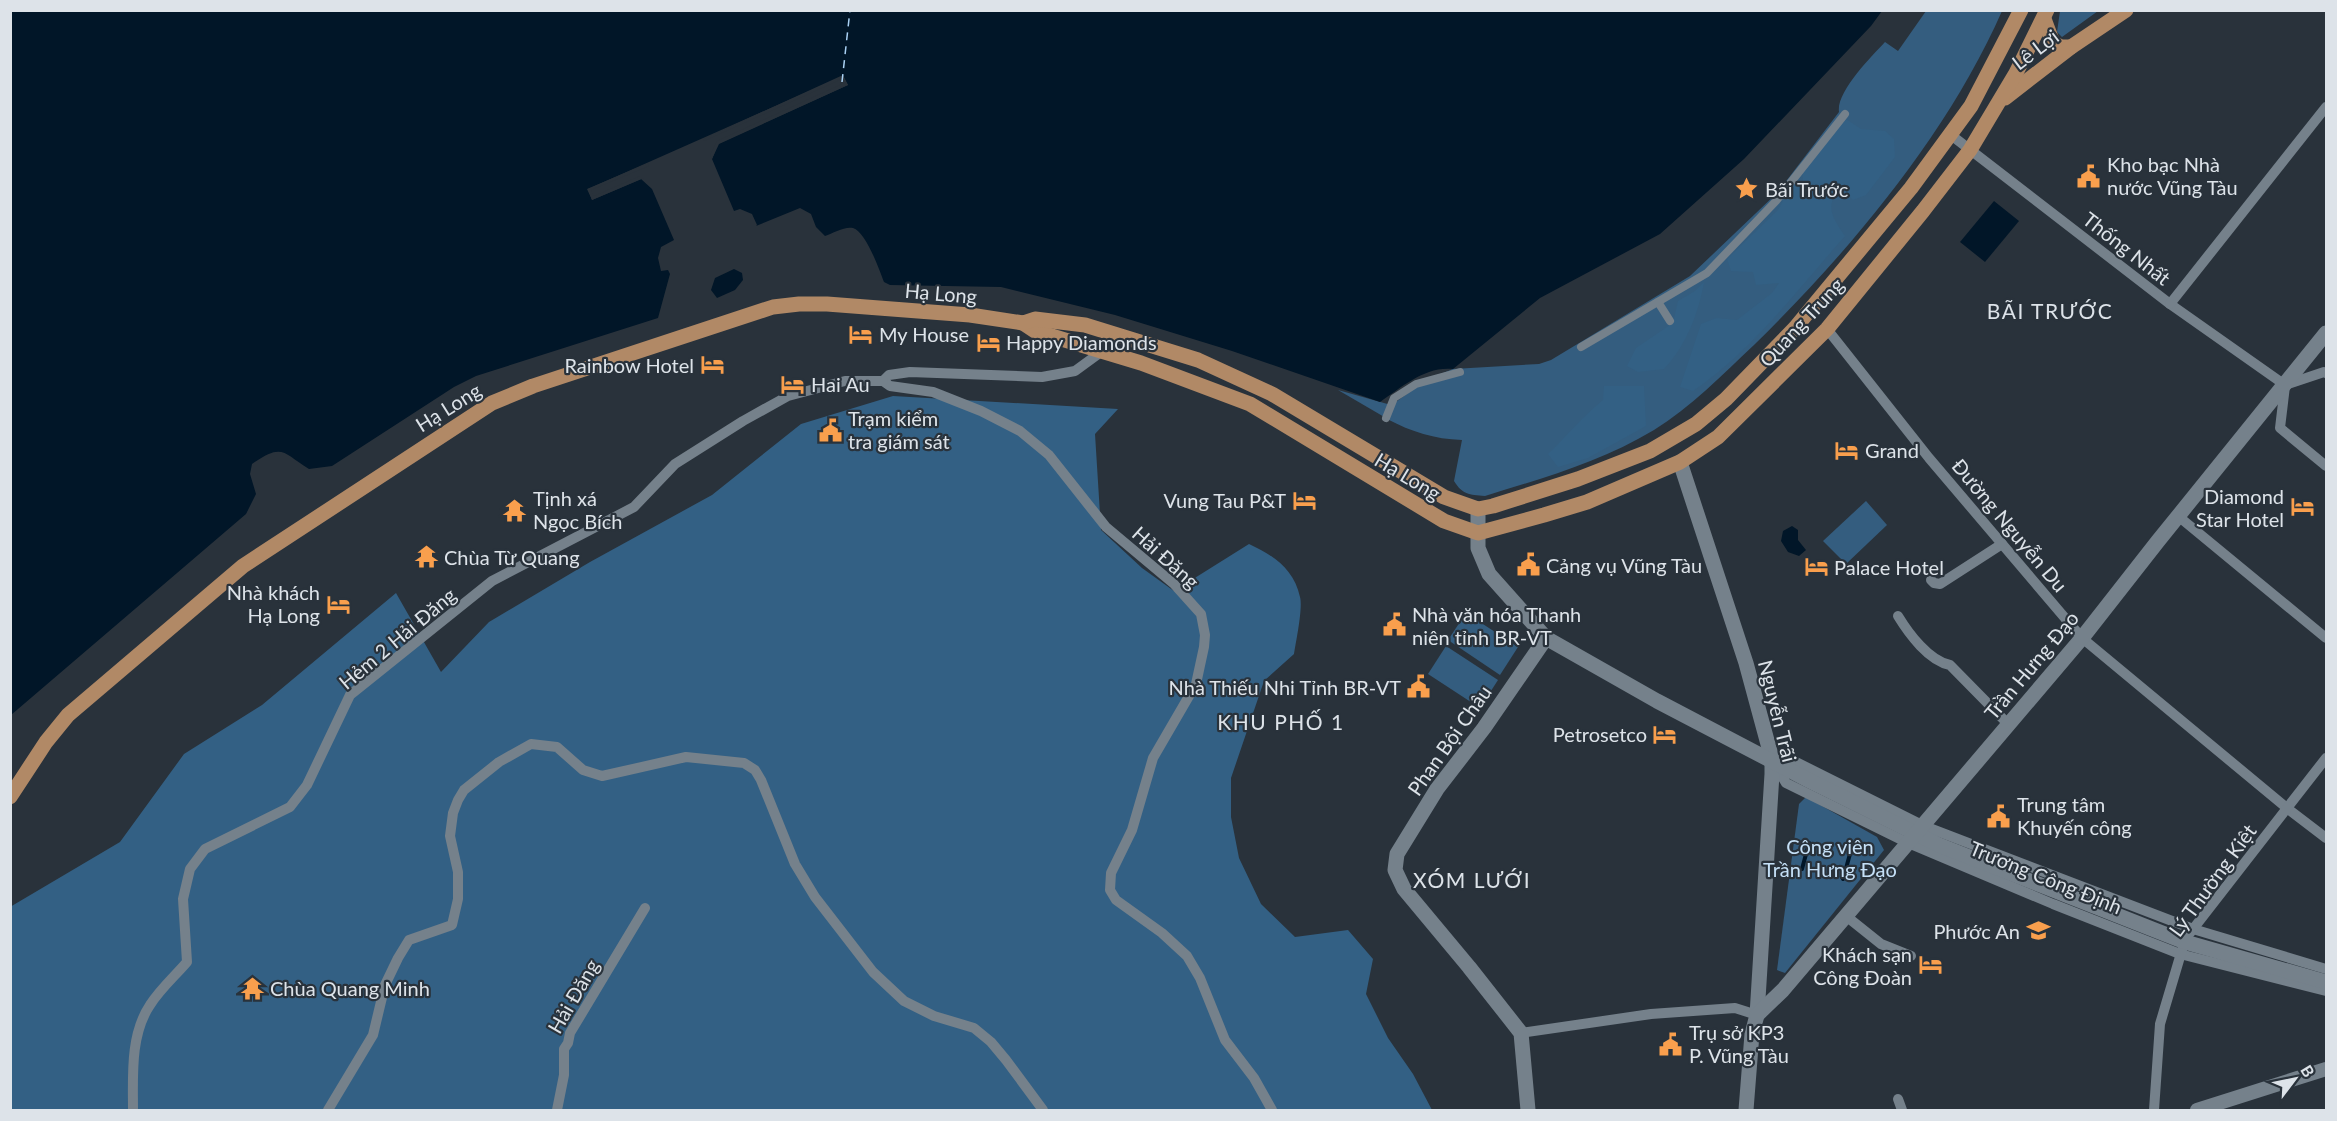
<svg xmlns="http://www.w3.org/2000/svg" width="2337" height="1121" font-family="Lato,sans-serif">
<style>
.green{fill:#345d7f}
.forest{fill:#336084}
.water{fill:#011628}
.pier{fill:#29323b}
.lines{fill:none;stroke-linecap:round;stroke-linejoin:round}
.stream{stroke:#011628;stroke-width:4}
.ferry{stroke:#aad2f5;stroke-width:1.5;stroke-dasharray:8 6;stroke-linecap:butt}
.pedestrian{stroke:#75818b;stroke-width:8}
.minor{stroke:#75818b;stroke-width:10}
.tertiary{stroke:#75818b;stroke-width:14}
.secondary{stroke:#75818b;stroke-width:15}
.primary{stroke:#b18966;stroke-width:15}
.labels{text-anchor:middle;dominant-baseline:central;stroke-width:4.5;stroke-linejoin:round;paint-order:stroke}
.street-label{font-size:20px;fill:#dde3e9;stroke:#29323b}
.poi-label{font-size:20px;fill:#dde3e9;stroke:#29323b;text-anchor:start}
.park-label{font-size:20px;fill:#c5e0f7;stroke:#29323b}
.neighbourhood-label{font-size:21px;letter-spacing:1.5px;fill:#dde3e9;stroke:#29323b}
</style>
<rect width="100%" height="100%" fill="#29323b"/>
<!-- green -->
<g class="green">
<path d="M1926,11h76c-54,123 -152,240 -248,334 -32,30 -63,62 -100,85 -53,32 -111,48 -169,66 -16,-1 -23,-2 -31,-15l8,-41c-28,-1 -50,-8 -75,-21l6,-15 33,-24 27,-11 86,-5 12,-4 139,-84 87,-83 62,-81c-3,-20 32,-55 46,-70l13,9z"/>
<path d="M2060,11v-1l38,1 -36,26 -5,-5z"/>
<path d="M1338,390l53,15 -5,13z"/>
<path d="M1866,501l21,24 -41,39 -23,-23z"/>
<path d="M1466,613l52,34 -18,28 -52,-35z"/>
<path d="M1446,646l52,34 -18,28 -52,-34z"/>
<path d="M1806,797l71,40 7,13 -99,123 -8,-3 22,-166z"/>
</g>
<!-- forest -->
<g class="forest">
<path d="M1846,119l15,10 24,2 9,8 1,18 -29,38 -13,5 -12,-13c-17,19 -9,30 4,49 -48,54 -92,114 -152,155l-13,-4 21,-63 15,-6 21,2 35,-27 7,-10 -23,2 -3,-13 -22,-1 -4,-12 51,-49 14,-26 6,1 5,-4 -1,-12z"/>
<path d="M1704,282c-5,30 -18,64 -40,87l-26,3 -11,-6 9,-18 37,-25 5,-22 17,-10z"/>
<path d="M1604,386h40l2,40 -58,32 -30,9 -10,-13c19,-18 35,-38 55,-54z"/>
<path d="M893,396l225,13 -23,25 6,96 41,38 32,23 75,-47c24,11 45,25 51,53 3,11 -4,44 -6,57l-30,27 -33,97v39l8,41 22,46 34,33 53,-7 25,29 -7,35 22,44 25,36 19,36h-1421l-1,-203 110,-65 64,-88 78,-49 134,-112 45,79 48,-50 101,-60 122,-67 89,-71z"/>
</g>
<!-- water -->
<g class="water">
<path d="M11,11h1871l-11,15 -127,133 -84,75 -120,64 -87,71c-28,-3 -51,18 -73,33l-148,-51 -117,-36 -114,-28 -111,-2 -6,-3c-5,-13 -18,-50 -31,-54 -8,-2 -20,5 -28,8l-9,-9 -5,-13 -11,-6 -44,18 1,-1 -5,-11 -12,-5 -6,2 -22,-52 6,-15 130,-59 -5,-9 -255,113 4,11 49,-21 11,10 22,51 -13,7 -3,11 3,13 7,-1 2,4 -12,44 -182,58 -22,11 -122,79 -23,3c-26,-16 -26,-27 -57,-5l-2,10 6,20 -10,20 -235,201z"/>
<path d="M1994,201l25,20 -34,41 -25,-20z"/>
<path d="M734,269l8,4 1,7 -8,10 -18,8 -6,-8 4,-12z"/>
<path d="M1792,526l6,4v10l8,10 -7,6 -11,-4 -7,-11 2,-10z"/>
</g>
<!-- pier -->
<g class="pier">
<path d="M843,75l5,10 -129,59 -7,15 -2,-4 7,-14 127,-58 -2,-4 -138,62 -1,-2z"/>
<path d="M648,163l1,3 -58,24 3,6 46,-20 4,2 -52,22 -5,-11z"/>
</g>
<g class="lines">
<!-- stream -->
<g class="stream">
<path d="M1802,869l7,-26"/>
<path d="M1843,879l7,-25"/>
</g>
<!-- ferry -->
<path class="ferry" d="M842,82l8,-72"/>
<!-- pedestrian -->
<g class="pedestrian">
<path d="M1658,302l12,19"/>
<path d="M1581,347l126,-74 69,-72 69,-87"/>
<path d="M1386,418l8,-20 22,-14 44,-12"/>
</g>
<!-- minor -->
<g class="minor">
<path d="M1951,135l219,169 115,81"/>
<path d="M2170,304l156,-197"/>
<path d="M1827,329l102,129 153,180 206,171 38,29"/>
<path d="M1101,352l-26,19 -33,6 -132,-5 -21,3 -6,6 7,5 43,6 48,19 39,20 29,24 57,72 68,57 27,30 4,21 -1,12 -8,37 -43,74 -21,72 -21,43 -1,17 6,10 46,33 25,23 13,22 25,62 29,38 18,32"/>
<path d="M2285,385l39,-13 2,1"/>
<path d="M2285,386l-5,42 46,38"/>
<path d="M2178,516l148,122"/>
<path d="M1931,580l3,3 6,1 62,-40"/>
<path d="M1898,616c11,18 31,45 52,49l59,60"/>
<path d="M1772,759l22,2 130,65 269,103 133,40"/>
<path d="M1773,762l13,21 122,60 145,61 127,50 146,37"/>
<path d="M1846,916l35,28 30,12"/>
<path d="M2190,933l136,-175"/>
<path d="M1521,1033l130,-19 84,-6 22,7"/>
<path d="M1898,1099l4,11"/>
<path d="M133,1110c0,-34 -3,-75 17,-105 10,-16 25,-29 37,-43l-4,-63 7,-30 15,-20 85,-42 17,-22 43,-90 142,-114 142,-74 41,-43 68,-43 45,-25 57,-15h38"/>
<path d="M328,1110l45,-75 12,-50 13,-27 11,-18 43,-15 6,-26v-27l-8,-36 3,-23 5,-13 6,-10 35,-28 32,-18 26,3 26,23 19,6 84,-19 58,6 11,7 6,10 34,84 20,33 58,75 31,29 30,15 40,12 17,14 15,18 37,50"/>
<path d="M557,1110l7,-35v-26l4,-6 2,-10 75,-125"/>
<path d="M2154,1110l6,-86 22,-74"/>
</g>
<!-- tertiary -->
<path class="tertiary" d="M2197,1110l129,-41"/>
<!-- secondary -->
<g class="secondary">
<path d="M1680,462l66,201 26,96v15l-15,241 -5,19 -6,76"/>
<path d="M1478,509v39l11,26 57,64 111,63 151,79 131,65 246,97 141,40"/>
<path d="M1757,1015l26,-25 299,-352 76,-97 168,-208"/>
<path d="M1528,1110l-7,-77 -52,-66 -65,-78 -9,-19 2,-16 40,-65 47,-61 62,-90"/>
</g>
<!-- primary -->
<g class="primary">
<path d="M2044,19l9,24 8,4h10"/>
<path d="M2005,98l66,-51 55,-37"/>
<path d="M1023,323l12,8 106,32 109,41 194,117 34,12 66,-18 43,-13 93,-40 38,-25 109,-108 96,-118 47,-61 46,-77 31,-63"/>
<path d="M10,797l36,-55 22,-27 175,-149 249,-163 41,-17 240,-79 26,-3h28l143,11 53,8 12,-4 50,6 113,35 74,34 172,103 34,12 15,-3 85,-27 72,-28 46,-27 30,-25 69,-71 116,-140 60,-82 50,-96"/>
</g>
</g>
<!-- icons -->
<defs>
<symbol id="civic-bare" viewBox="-9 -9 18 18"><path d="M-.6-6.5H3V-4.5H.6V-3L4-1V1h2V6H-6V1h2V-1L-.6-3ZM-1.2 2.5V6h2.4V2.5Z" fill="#f99f4d" stroke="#29323b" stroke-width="2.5" paint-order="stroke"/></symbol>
<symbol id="sight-bare" viewBox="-9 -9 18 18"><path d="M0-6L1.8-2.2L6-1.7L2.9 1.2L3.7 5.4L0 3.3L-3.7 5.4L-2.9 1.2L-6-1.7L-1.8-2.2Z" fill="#f99f4d" stroke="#29323b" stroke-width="2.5" paint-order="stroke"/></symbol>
<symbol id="hotel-bare" viewBox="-9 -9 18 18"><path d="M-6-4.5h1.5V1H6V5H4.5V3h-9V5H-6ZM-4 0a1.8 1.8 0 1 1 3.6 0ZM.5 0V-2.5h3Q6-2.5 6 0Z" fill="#f99f4d" stroke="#29323b" stroke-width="2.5" paint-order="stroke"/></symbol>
<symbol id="temple-bare" viewBox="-9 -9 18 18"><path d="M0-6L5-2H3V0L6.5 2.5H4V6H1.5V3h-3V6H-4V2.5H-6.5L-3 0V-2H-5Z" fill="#f99f4d" stroke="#29323b" stroke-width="2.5" paint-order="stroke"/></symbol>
<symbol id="school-bare" viewBox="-9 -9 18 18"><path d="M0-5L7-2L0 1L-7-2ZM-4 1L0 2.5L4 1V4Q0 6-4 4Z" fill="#f99f4d" stroke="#29323b" stroke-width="2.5" paint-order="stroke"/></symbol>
</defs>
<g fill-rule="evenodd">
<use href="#civic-bare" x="2072" y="160" width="33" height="33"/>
<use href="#sight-bare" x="1730" y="172" width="33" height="33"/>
<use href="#hotel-bare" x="844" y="318" width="33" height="33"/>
<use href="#hotel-bare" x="972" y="326" width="33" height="33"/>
<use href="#hotel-bare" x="696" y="348" width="33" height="33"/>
<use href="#hotel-bare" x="776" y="368" width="33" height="33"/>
<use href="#civic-bare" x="814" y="414" width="33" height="33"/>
<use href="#hotel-bare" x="1830" y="434" width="33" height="33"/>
<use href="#hotel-bare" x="1288" y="484" width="33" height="33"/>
<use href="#hotel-bare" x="2286" y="490" width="33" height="33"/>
<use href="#temple-bare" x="498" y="494" width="33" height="33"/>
<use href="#temple-bare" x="410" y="540" width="33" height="33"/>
<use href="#civic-bare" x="1512" y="548" width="33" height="33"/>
<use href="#hotel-bare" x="1800" y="550" width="33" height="33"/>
<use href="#hotel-bare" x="322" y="588" width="33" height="33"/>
<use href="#civic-bare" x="1378" y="608" width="33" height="33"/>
<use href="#civic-bare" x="1402" y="670" width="33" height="33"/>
<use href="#hotel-bare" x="1648" y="718" width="33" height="33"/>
<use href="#civic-bare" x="1982" y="800" width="33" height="33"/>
<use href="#school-bare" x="2022" y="914" width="33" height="33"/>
<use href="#hotel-bare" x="1914" y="948" width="33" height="33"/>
<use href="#temple-bare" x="236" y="972" width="33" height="33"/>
<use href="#civic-bare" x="1654" y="1028" width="33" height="33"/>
</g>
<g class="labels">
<!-- street labels -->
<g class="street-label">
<text transform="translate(2035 49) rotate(-37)">Lê Lợi</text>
<text transform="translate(2127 248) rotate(38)">Thống Nhất</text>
<text transform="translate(941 293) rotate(5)">Hạ Long</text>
<text transform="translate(1801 322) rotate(-47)">Quang Trung</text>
<text transform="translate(448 407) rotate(-32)">Hạ Long</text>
<text transform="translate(1408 476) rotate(31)">Hạ Long</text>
<text transform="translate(2010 525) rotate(50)">Đường Nguyễn Du</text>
<text transform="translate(1166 557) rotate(42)">Hải Đăng</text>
<text transform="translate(397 638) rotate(-40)">Hẻm 2 Hải Đăng</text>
<text transform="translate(2031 665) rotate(-50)">Trần Hưng Đạo</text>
<text transform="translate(1778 711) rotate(76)">Nguyễn Trãi</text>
<text transform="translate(1449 740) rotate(-55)">Phan Bội Châu</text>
<text transform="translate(2046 877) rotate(22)">Trương Công Định</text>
<text transform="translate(2212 880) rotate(-54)">Lý Thường Kiệt</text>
<text transform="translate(573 996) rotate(-60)">Hải Đăng</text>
</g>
<!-- poi labels -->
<g class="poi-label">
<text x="2107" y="164">Kho bạc Nhà<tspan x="2107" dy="23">nước Vũng Tàu</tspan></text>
<text x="1765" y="189">Bãi Trước</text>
<text x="879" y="334">My House</text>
<text x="1006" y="342">Happy Diamonds</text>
<text x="694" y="365" text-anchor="end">Rainbow Hotel</text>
<text x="811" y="384">Hai Au</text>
<text x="848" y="418">Trạm kiểm<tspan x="848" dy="23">tra giám sát</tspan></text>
<text x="1865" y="450">Grand</text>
<text x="2284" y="496" text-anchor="end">Diamond<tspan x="2284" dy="23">Star Hotel</tspan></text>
<text x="533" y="498">Tịnh xá<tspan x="533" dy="23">Ngọc Bích</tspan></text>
<text x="1286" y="500" text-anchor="end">Vung Tau P&amp;T</text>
<text x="444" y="557">Chùa Từ Quang</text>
<text x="1546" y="565">Cảng vụ Vũng Tàu</text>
<text x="1834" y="567">Palace Hotel</text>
<text x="320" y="592" text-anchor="end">Nhà khách<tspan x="320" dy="23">Hạ Long</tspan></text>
<text x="1412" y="614">Nhà văn hóa Thanh<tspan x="1412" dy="23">niên tỉnh BR-VT</tspan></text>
<text x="1401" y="687" text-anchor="end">Nhà Thiếu Nhi Tỉnh BR-VT</text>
<text x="1647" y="734" text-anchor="end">Petrosetco</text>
<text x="2017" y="804">Trung tâm<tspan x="2017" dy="23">Khuyến công</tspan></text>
<text x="2020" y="931" text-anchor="end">Phước An</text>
<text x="1912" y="954" text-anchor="end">Khách sạn<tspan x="1912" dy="23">Công Đoàn</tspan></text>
<text x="270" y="988">Chùa Quang Minh</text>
<text x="1689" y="1032">Trụ sở KP3<tspan x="1689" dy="23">P. Vũng Tàu</tspan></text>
</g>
<!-- park labels -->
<g class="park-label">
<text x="1830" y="846">Công viên<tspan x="1830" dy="23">Trần Hưng Đạo</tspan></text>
</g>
<!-- neighbourhood labels -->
<g class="neighbourhood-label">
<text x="2050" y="310">BÃI TRƯỚC</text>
<text x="1281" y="721">KHU PHỐ 1</text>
<text x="1472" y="879">XÓM LƯỚI</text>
</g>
</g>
<!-- border -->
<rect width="2337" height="1121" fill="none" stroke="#dde3e9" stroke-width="24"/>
<!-- north arrow -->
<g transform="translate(2295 1079) rotate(58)" stroke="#29323b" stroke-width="4.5" paint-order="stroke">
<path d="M0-4.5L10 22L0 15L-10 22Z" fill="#dde3e9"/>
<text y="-9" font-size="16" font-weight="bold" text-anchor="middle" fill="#dde3e9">B</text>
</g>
</svg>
